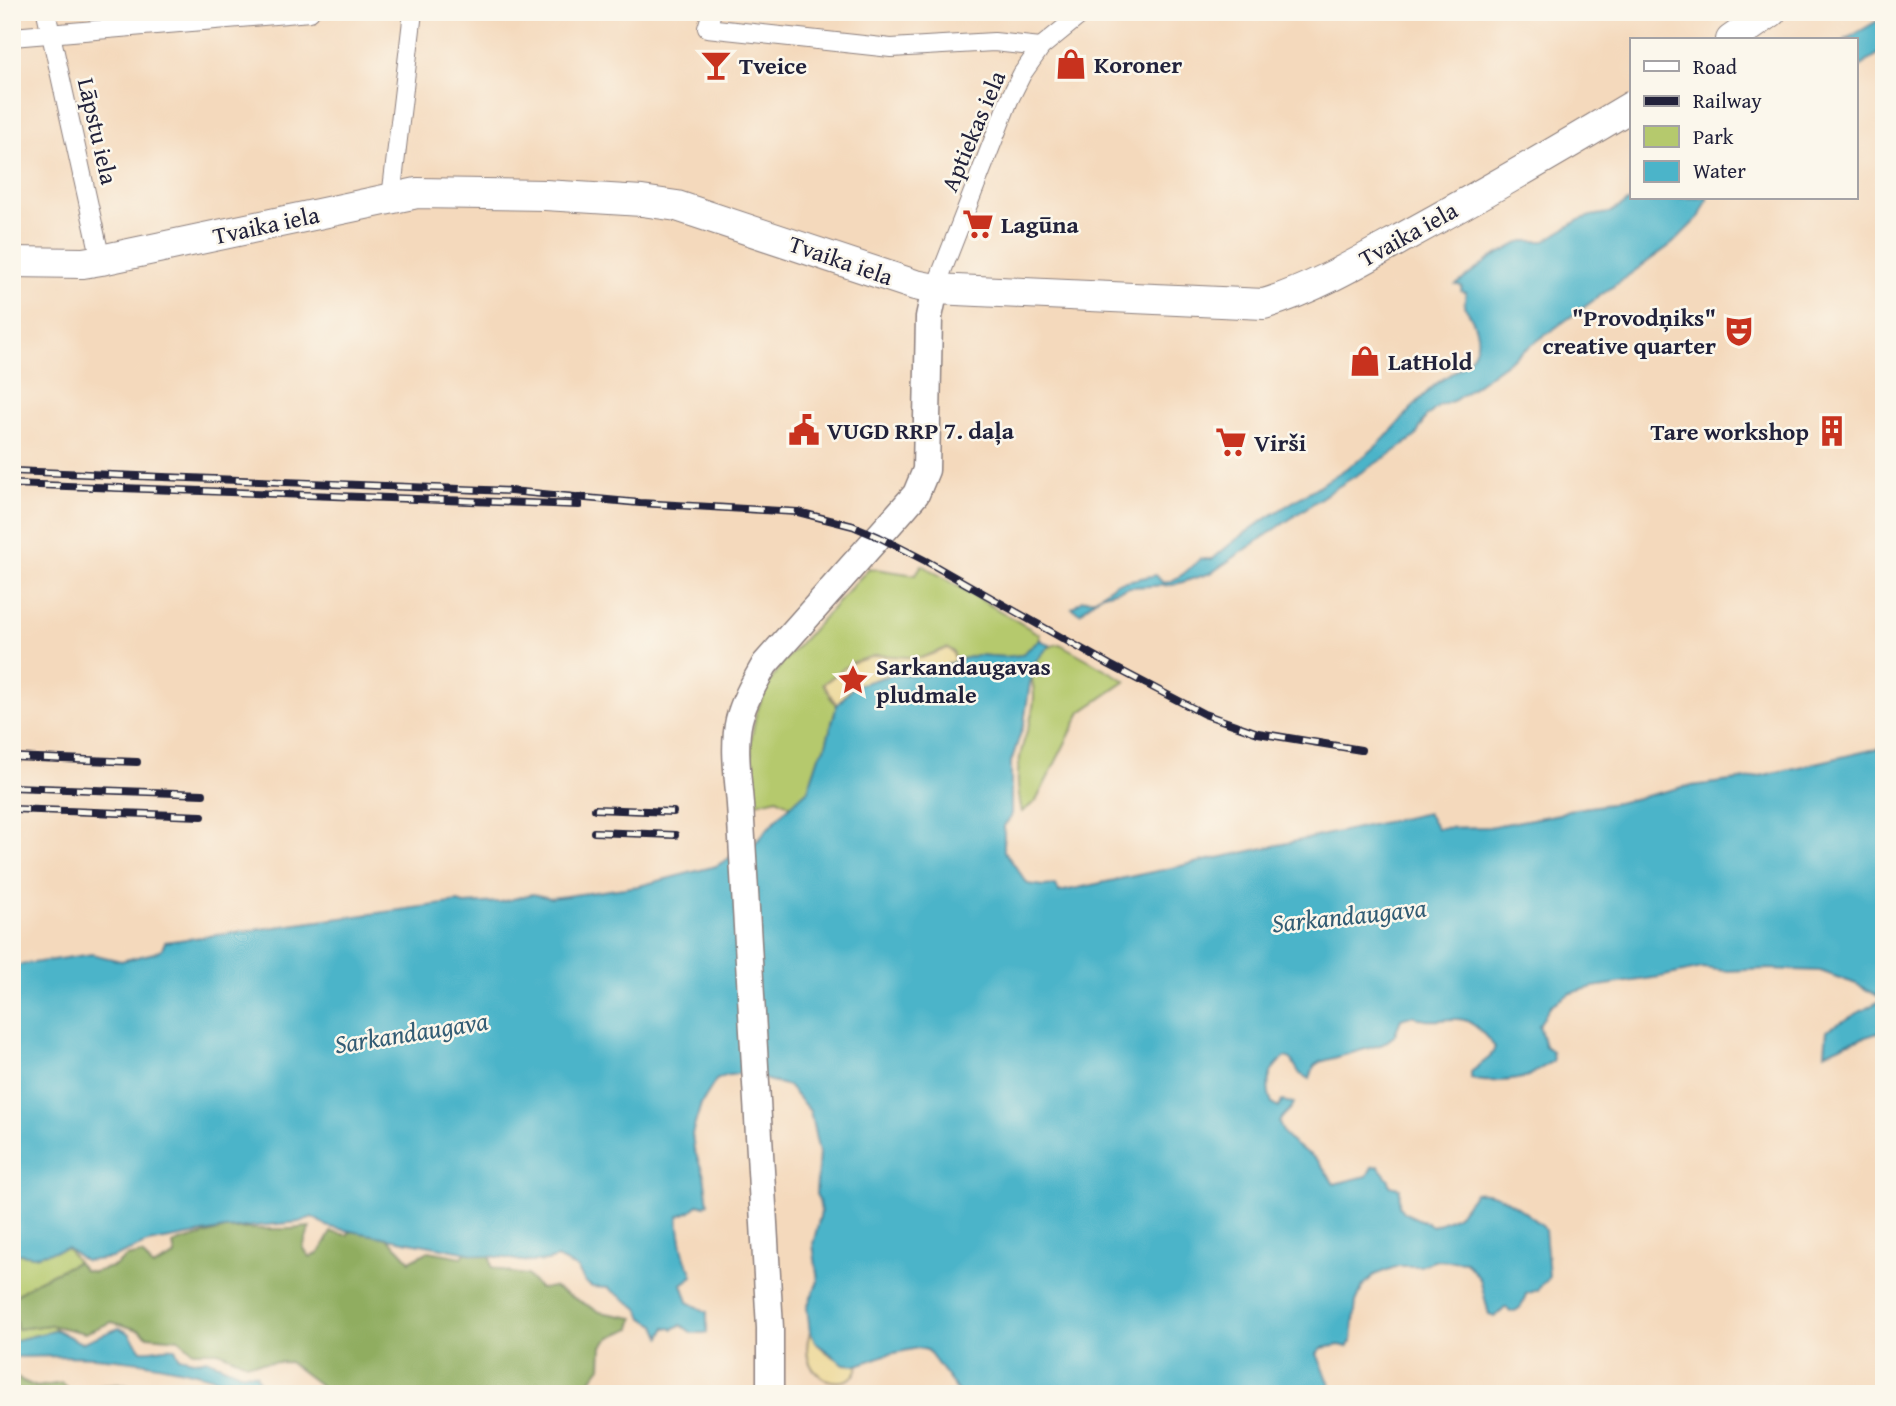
<svg xmlns="http://www.w3.org/2000/svg" width="1896" height="1406" font-family="'Gentium Book Plus',serif">
<style>
.green{fill:#b5c96d;stroke:#6c7654;stroke-width:2}
.forest{fill:#90ad60;stroke:#59684e;stroke-width:2}
.sand{fill:#eeda9e;stroke:#887e6c;stroke-width:2}
.water{fill:#4bb4c9;stroke:#366b82;stroke-width:2}
.lines{fill:none;stroke-linecap:round;stroke-linejoin:round}
.street-casing{stroke:#8b7e7c;stroke-width:20}
.secondary-casing{stroke:#8b7e7c;stroke-width:29}
.primary-casing{stroke:#8b7e7c;stroke-width:32}
.street{stroke:#fff;stroke-width:18}
.secondary{stroke:#fff;stroke-width:26}
.primary{stroke:#fff;stroke-width:30}
.rail-casing{stroke:#22223b;stroke-width:8}
.rail{stroke:#fbf7ec;stroke-width:5;stroke-dasharray:16;stroke-linecap:butt}
.labels{text-anchor:middle;dominant-baseline:central;stroke-width:5;stroke-linejoin:round;paint-order:stroke}
.poi-label{font-size:24px;font-weight:bold;fill:#22223b;stroke:#fbf7ec;text-anchor:start}
.street-label{font-size:24px;fill:#22223b;stroke:#fbf7ec}
.water-label{font-size:26px;font-style:italic;fill:#325c74;stroke:#fbf7ec}
</style>
<rect width="100%" height="100%" fill="#fbf7ec"/>
<filter id="ink" filterUnits="userSpaceOnUse"><feTurbulence type="fractalNoise" baseFrequency=".0143" numOctaves="2"/><feDisplacementMap in="SourceGraphic" scale="14" xChannelSelector="R" yChannelSelector="G"/><feConvolveMatrix kernelMatrix="1 2 1 2 8 2 1 2 1" color-interpolation-filters="sRGB"/></filter>
<filter id="wash" filterUnits="userSpaceOnUse"><feTurbulence type="fractalNoise" baseFrequency=".00686" numOctaves="4" result="noise"/><feDisplacementMap in="SourceGraphic" scale="28" xChannelSelector="R" yChannelSelector="G"/><feGaussianBlur stdDeviation="1.57" result="paint"/><feColorMatrix in="noise" values="0 0 0 0 0 0 0 0 0 0 0 0 0 0 0 0 0 1.4 0 .05"/><feComposite in="paint" operator="in"/></filter>
<g filter="url(#wash)">
<rect width="100%" height="100%" fill="#f4d9bc"/>
<!-- green -->
<g class="green">
<path d="M922,565l117,69 1,6 -19,15 -16,2 -28,-2 -22,6 -2,-9 -5,-4 -27,10 -22,-1 -69,40 7,8 -12,43 -6,8 -11,34 -16,16 -15,-8 -24,6 -2,-64 5,-27 12,-28 15,-23 86,-94 46,7z"/>
<path d="M1060,644l66,37 -45,31 -45,89 -14,11c-4,-19 -6,-35 -2,-54 3,-21 15,-43 14,-64 0,-10 -6,-21 1,-32 5,-9 14,-17 25,-18z"/>
<path d="M67,1248l10,14 -40,19 -25,17v-45l22,3z"/>
<path d="M12,1307l5,22 33,-4 7,5 -45,11z"/>
</g>
<!-- forest -->
<g class="forest">
<path d="M362,1222c20,10 34,22 48,39l19,-10 33,6 8,-10 18,1 4,19 19,6 16,2 13,14 13,-2 47,25 34,6 -3,10 -20,9 -9,9 -1,21 -21,27h-253l2,-2 -40,-30 -43,1 -28,-12h-25l-14,-12 -31,-3 -9,-6 -27,-8 -27,11 -35,-8 -33,4 -5,-31 25,-17 40,-19 7,8 10,2 21,-6 11,-9 16,-3 11,13 22,-11 -2,-12 52,-15h65l20,-2 -7,21 7,9 10,-5 11,-20 16,3z"/>
<path d="M12,1376l24,11 27,-4 9,11h-60z"/>
<path d="M123,1384l24,10h-49v-8z"/>
</g>
<!-- sand -->
<g class="sand">
<path d="M948,648l5,4 2,9 -28,14 -34,-1 -39,12 -17,19 -14,-21 28,-21 26,-8 44,3z"/>
<path d="M810,1332c9,18 28,31 48,33 -3,30 -65,19 -48,-33z"/>
</g>
<!-- water -->
<g class="water">
<path d="M1884,17v33l-28,19v-29h-11z"/>
<path d="M1635,198h73l-8,18 -28,28 -217,156 -16,6 -14,12 -9,18 -22,16 -63,39 -120,82 -38,12 -43,2 -30,8 -20,18 -8,-5 10,-8 12,-1 22,-16 40,-8 7,8c15,-2 26,-14 37,-24h13c45,-41 101,-67 150,-102 28,-20 46,-50 72,-72 12,-10 34,-20 40,-35 7,-14 -3,-33 -11,-44l2,-13 -5,-2 1,-5 -6,-1 35,-27 32,-17h22l34,-21 12,-4 18,-3z"/>
<path d="M1040,640l10,5 -16,18 -2,6 -8,54 -13,39v55l-7,9v25l24,33 16,2 12,-1 3,7 368,-79 10,15 52,-1 70,-13 9,-4 49,-7 66,-16 64,-8 137,-32v284l-37,12 -22,10 2,-23 56,-31 -27,-15 -36,-13 -53,-2 -40,2 -25,-3 -42,9 -67,10 -22,6 -20,12 -12,20 6,21 7,5 1,10c-8,4 -16,11 -25,15 -12,5 -46,8 -57,2v-6l19,-15 5,-10c-9,-10 -18,-23 -31,-27 -17,-4 -36,6 -51,-5l-12,4 -7,17 -11,8 -63,18 -6,4 -4,13 -10,-5 -9,-15 -6,-2c-17,12 -21,29 -12,48l6,3 3,-7 12,2c-3,9 -12,11 -15,20 9,24 22,23 39,38 6,6 11,16 16,23l33,-8 5,-9 6,-1 11,14 1,6 10,2 -1,18 4,6 30,14c29,-11 24,-10 42,-33 24,-4 47,18 66,31l4,6 4,46 -3,6 -3,1 -5,7 -12,4c-3,10 -5,17 -16,18l-4,-5 -11,10 -6,-2 -9,-36 -14,-17 -29,-2 -17,6h-22l-24,9 -11,11 -7,16 -4,38 -5,7 -7,-2 -18,3 -5,6 14,33 5,7h-376l-33,-44 -9,-2 -33,7 -27,10 -14,-1 -28,-21 -6,-11 -3,-25 11,-26 -5,-37 8,-32 -2,-12 -3,-6 3,-41 -9,-42 -22,-25 -45,-13 -18,3 -9,4 -15,24 -9,30 2,15 10,26 4,28 -3,3 -6,-2 -8,7 -12,5c-2,7 4,38 7,45 3,6 6,8 7,15l-11,8 6,18 19,10v21h-15l-11,-8 -8,4 -7,-2 -5,10 -5,-12 -13,-7 -4,-9 -31,-21 -16,-1 -7,-5 -8,-14 -20,-10c-26,10 -45,-2 -72,-2l-156,-29 -17,-10 -12,5 -75,7 -77,14 -36,15 -27,3 -18,-13 -33,8 -22,-3v-287l80,-12 29,7 33,-8 8,-4 3,-7 293,-40 6,2 37,-2 31,-8 19,4 88,-12 77,-20 41,-25 21,-24 30,-27 11,-34 6,-8 12,-43 17,-19 39,-12 34,1 28,-14 22,-6 28,2 16,-2z"/>
<path d="M119,1328l10,5 12,17c12,2 21,-4 34,-2l4,9 19,4 9,-2 33,14 16,1 5,12 -2,7c-52,-20 -110,-32 -165,-36 -27,-2 -55,0 -82,0v-16l45,-11 24,13z"/>
</g>
</g>
<g filter="url(#ink)">
<g class="lines">
<defs>
<g id="street">
<path d="M46,12l55,248"/>
<path d="M712,12l-5,16 184,20 103,-6 47,5"/>
<path d="M12,37l298,-25"/>
<path d="M391,198l22,-186"/>
<path d="M935,289l74,-189 13,-26 19,-27 43,-35"/>
</g>
<path id="secondary" d="M770,1394v-66l-30,-524c-2,-27 -7,-58 -1,-84 5,-20 16,-38 26,-56l138,-155 13,-15 10,-24 3,-153 6,-28"/>
<g id="primary">
<path d="M1731,40l40,-28"/>
<path d="M12,262l71,1 18,-3 316,-67 128,2 97,6 35,5 238,79 20,4 329,15c49,-15 95,-42 140,-67 77,-42 153,-86 228,-131"/>
</g>
</defs>
<!-- street casing -->
<use href="#street" class="street-casing"/>
<!-- secondary casing -->
<use href="#secondary" class="secondary-casing"/>
<!-- primary casing -->
<use href="#primary" class="primary-casing"/>
<!-- street -->
<use href="#street" class="street"/>
<!-- secondary -->
<use href="#secondary" class="secondary"/>
<!-- primary -->
<use href="#primary" class="primary"/>
<defs>
<g id="rail">
<path d="M12,471l498,20 130,12 158,9 55,14 26,11 47,24 184,104 94,49 54,19 103,17"/>
<path d="M12,484l567,21"/>
<path d="M12,757l125,5"/>
<path d="M12,787l191,7"/>
<path d="M12,809l190,7"/>
<path d="M595,809l78,3"/>
<path d="M594,832l81,3"/>
</g>
</defs>
<!-- rail casing -->
<use href="#rail" class="rail-casing"/>
<!-- rail -->
<use href="#rail" class="rail"/>
</g>
</g>
<!-- icons -->
<defs>
<symbol id="shop-bare" viewBox="-9 -9 18 18"><path d="M-5-2.5h2.3a2.7 3.5 0 0 1 5.4 0H5L5.5 6h-11ZM-1.5-2.5h3a1.5 2.3 0 0 0-3 0Z" fill="#c8321e" stroke="#fbf7ec" stroke-width="2.5" paint-order="stroke"/></symbol>
<symbol id="bar-bare" viewBox="-9 -9 18 18"><path d="M-6-5H6L.8 .8V4.5H3.5V6h-7V4.5H-.8V.8Z" fill="#c8321e" stroke="#fbf7ec" stroke-width="2.5" paint-order="stroke"/></symbol>
<symbol id="supermarket-bare" viewBox="-9 -9 18 18"><path d="M-6-5.5h2.5l.6 2H6L4.5 2H-2.5L-4.4-4H-6ZM-1.5 3.2a1.3 1.3 0 1 0 .1 0ZM3 3.2a1.3 1.3 0 1 0 .1 0Z" fill="#c8321e" stroke="#fbf7ec" stroke-width="2.5" paint-order="stroke"/></symbol>
<symbol id="theatre-bare" viewBox="-9 -9 18 18"><path d="M-5-5.5Q0-4 5-5.5V0Q5 5 0 6Q-5 5-5 0ZM-3.3-2.5H-1v1.5H-3.3ZM1-2.5H3.3v1.5H1ZM-2.8 1Q0 5.5 2.8 1Z" fill="#c8321e" stroke="#fbf7ec" stroke-width="2.5" paint-order="stroke"/></symbol>
<symbol id="civic-bare" viewBox="-9 -9 18 18"><path d="M-.6-6.5H3V-4.5H.6V-3L4-1V1h2V6H-6V1h2V-1L-.6-3ZM-1.2 2.5V6h2.4V2.5Z" fill="#c8321e" stroke="#fbf7ec" stroke-width="2.5" paint-order="stroke"/></symbol>
<symbol id="building-bare" viewBox="-9 -9 18 18"><path d="M-4-6H4V6H1V3H-1V6H-4ZM-2.5-4.3h1.7v1.8h-1.7ZM.8-4.3h1.7v1.8H.8ZM-2.5-1h1.7V.8h-1.7ZM.8-1h1.7V.8H.8Z" fill="#c8321e" stroke="#fbf7ec" stroke-width="2.5" paint-order="stroke"/></symbol>
<symbol id="sight-bare" viewBox="-9 -9 18 18"><path d="M0-6L1.8-2.2L6-1.7L2.9 1.2L3.7 5.4L0 3.3L-3.7 5.4L-2.9 1.2L-6-1.7L-1.8-2.2Z" fill="#c8321e" stroke="#fbf7ec" stroke-width="2.5" paint-order="stroke"/></symbol>
</defs>
<g fill-rule="evenodd">
<use href="#shop-bare" x="1049" y="42" width="44" height="44"/>
<use href="#bar-bare" x="694" y="43" width="44" height="44"/>
<use href="#supermarket-bare" x="956" y="202" width="44" height="44"/>
<use href="#theatre-bare" x="1717" y="309" width="44" height="44"/>
<use href="#shop-bare" x="1343" y="339" width="44" height="44"/>
<use href="#civic-bare" x="782" y="408" width="44" height="44"/>
<use href="#building-bare" x="1810" y="409" width="44" height="44"/>
<use href="#supermarket-bare" x="1209" y="420" width="44" height="44"/>
<use href="#sight-bare" x="831" y="658" width="44" height="44"/>
</g>
<g class="labels">
<!-- poi labels -->
<g class="poi-label">
<text x="1094" y="64">Koroner</text>
<text x="739" y="65">Tveice</text>
<text x="1001" y="224">Lagūna</text>
<text x="1716" y="317" text-anchor="end">"Provodņiks"<tspan x="1716" dy="28">creative quarter</tspan></text>
<text x="1388" y="361">LatHold</text>
<text x="827" y="430">VUGD RRP 7. daļa</text>
<text x="1809" y="431" text-anchor="end">Tare workshop</text>
<text x="1254" y="442">Virši</text>
<text x="876" y="666">Sarkandaugavas<tspan x="876" dy="28">pludmale</tspan></text>
</g>
<!-- street labels -->
<g class="street-label">
<text transform="translate(98 131) rotate(77)">Lāpstu iela</text>
<text transform="translate(973 131) rotate(-67)">Aptiekas iela</text>
<text transform="translate(266 225) rotate(-12)">Tvaika iela</text>
<text transform="translate(1408 234) rotate(-29)">Tvaika iela</text>
<text transform="translate(841 260) rotate(19)">Tvaika iela</text>
</g>
<!-- water labels -->
<g class="water-label">
<text transform="translate(1349 915) rotate(-6)">Sarkandaugava</text>
<text transform="translate(411 1032) rotate(-9)">Sarkandaugava</text>
</g>
</g>
<!-- margin -->
<rect width="1896" height="1406" fill="none" stroke="#fbf7ec" stroke-width="42"/>
<!-- legend -->
<rect x="1630" y="38" width="228" height="161" fill="#fbf7ec" stroke="#a4a2a5" stroke-width="2"/>
<rect x="1644" y="61" width="35" height="10" fill="#ffffff" stroke="#a4a2a5" stroke-width="2"/>
<text x="1693" y="74" font-size="21" fill="#22223b">Road</text>
<rect x="1644" y="96" width="35" height="10" fill="#22223b" stroke="#a4a2a5" stroke-width="2"/>
<text x="1693" y="108" font-size="21" fill="#22223b">Railway</text>
<rect x="1644" y="126" width="35" height="21" fill="#b5c96d" stroke="#a4a2a5" stroke-width="2"/>
<text x="1693" y="144" font-size="21" fill="#22223b">Park</text>
<rect x="1644" y="161" width="35" height="21" fill="#4bb4c9" stroke="#a4a2a5" stroke-width="2"/>
<text x="1693" y="178" font-size="21" fill="#22223b">Water</text>
</svg>
